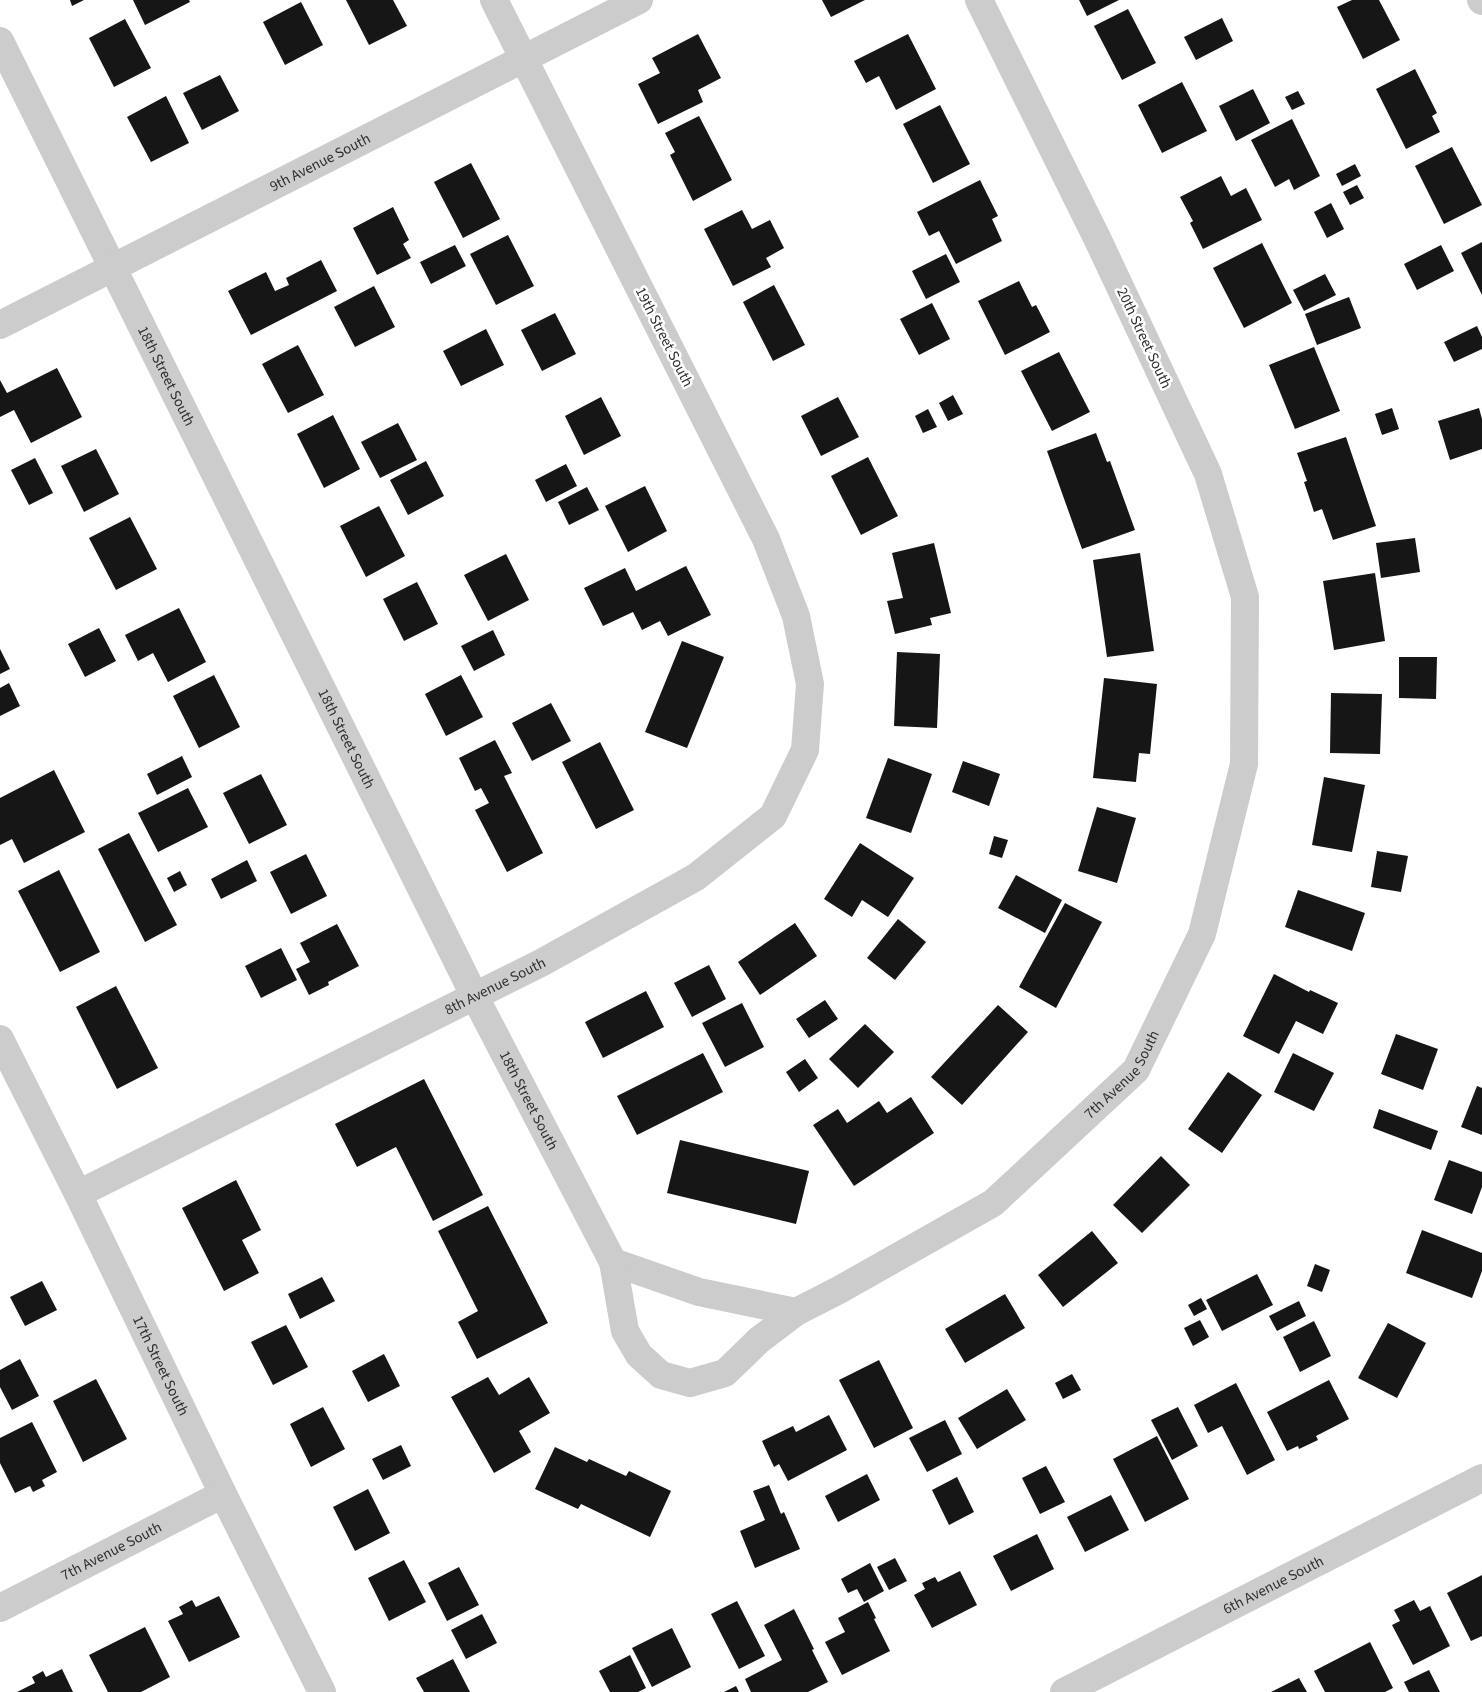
<svg xmlns="http://www.w3.org/2000/svg" width="1482" height="1692" font-family="'Source Sans 3',sans-serif">
<style>
.building{fill:#161616}
.lines{fill:none;stroke-linecap:round;stroke-linejoin:round}
.street{stroke:#ccc;stroke-width:28}
.labels{text-anchor:middle;dominant-baseline:central;stroke-width:5;stroke-linejoin:round;paint-order:stroke}
.street-label{font-size:15px;fill:#2f2f2f;stroke:#fff}
</style>
<rect width="100%" height="100%" fill="#fff"/>
<!-- building -->
<g class="building">
<path d="M70,0h14l-12,6z"/>
<path d="M133,0h56l1,2 -45,23z"/>
<path d="M346,0h47l14,26 -38,19z"/>
<path d="M822,0h43l-34,17z"/>
<path d="M1079,0h40l-32,16z"/>
<path d="M1352,0h27l21,40 -37,19 -26,-52z"/>
<path d="M301,2l22,43 -38,20 -22,-43z"/>
<path d="M1128,9l28,54 -34,17 -28,-54z"/>
<path d="M1222,18l11,23 -37,19 -12,-23z"/>
<path d="M125,19l26,49 -37,19 -25,-49z"/>
<path d="M698,34l23,44 -23,12 5,12 -45,22 -20,-40 22,-11 -8,-15z"/>
<path d="M908,34l28,55 -40,21 -17,-34 -13,7 -12,-22z"/>
<path d="M1415,69l22,44 -5,3 8,16 -34,17 -30,-60z"/>
<path d="M220,75l19,36 -37,19 -19,-37z"/>
<path d="M1182,82l25,49 -45,22 -24,-48z"/>
<path d="M1253,89l17,34 -34,18 -17,-35z"/>
<path d="M1298,91l7,13 -13,6 -7,-13z"/>
<path d="M166,96l23,47 -38,19 -24,-45z"/>
<path d="M940,105l30,59 -37,19 -30,-59z"/>
<path d="M699,116l33,64 -39,21 -23,-46 5,-3 -10,-19z"/>
<path d="M1292,119l28,57 -26,14 -5,-11 -14,8 -24,-47z"/>
<path d="M1452,147l30,58 -38,19 -29,-58z"/>
<path d="M471,163l29,56 -37,19 -29,-56z"/>
<path d="M1355,164l6,12 -19,10 -6,-12z"/>
<path d="M1221,176l10,20 15,-8 16,32 -59,29 -13,-26 3,-2 -13,-24z"/>
<path d="M980,180l18,36 -6,3 10,22 -46,23 -17,-33 -10,5 -12,-24z"/>
<path d="M1357,185l7,13 -14,7 -7,-13z"/>
<path d="M1331,203l13,26 -17,9 -13,-26z"/>
<path d="M393,207l16,33 -6,4 8,14 -34,17 -24,-47z"/>
<path d="M742,210l10,19 18,-9 14,28 -18,10 5,9 -38,19 -29,-57z"/>
<path d="M508,235l26,51 -38,19 -26,-51z"/>
<path d="M1482,242v53l-21,-42z"/>
<path d="M1262,243l30,60 -48,25 -31,-60z"/>
<path d="M455,245l11,21 -35,18 -11,-22z"/>
<path d="M1441,245l13,26 -37,19 -13,-26z"/>
<path d="M946,254l14,28 -34,17 -14,-28z"/>
<path d="M321,260l16,31 -86,44 -23,-44 38,-19 9,19 14,-6 -3,-7z"/>
<path d="M1325,274l11,21 -32,16 -11,-21z"/>
<path d="M1019,281l13,26 4,-2 14,27 -45,23 -27,-54z"/>
<path d="M774,285l31,60 -32,16 -30,-59z"/>
<path d="M374,286l21,41 -40,20 -21,-40z"/>
<path d="M1349,297l12,31 -44,17 -12,-31z"/>
<path d="M932,303l18,36 -31,16 -19,-36z"/>
<path d="M555,313l21,41 -34,17 -21,-41z"/>
<path d="M1477,326l5,11v12l-28,13 -10,-20z"/>
<path d="M486,329l18,36 -43,21 -18,-35z"/>
<path d="M298,345l26,50 -36,18 -26,-49z"/>
<path d="M1314,347l26,64 -45,18 -26,-64z"/>
<path d="M1059,352l31,60 -38,19 -31,-60z"/>
<path d="M57,368l25,49 -51,26 -17,-33 -14,7v-37l7,13z"/>
<path d="M953,395l10,19 -15,7 -9,-18z"/>
<path d="M601,397l20,39 -37,19 -19,-39z"/>
<path d="M838,397l21,40 -38,19 -20,-40z"/>
<path d="M1392,408l7,21 -17,6 -7,-21z"/>
<path d="M1479,408l3,11v30l-32,11 -12,-39z"/>
<path d="M928,409l9,18 -14,6 -8,-17z"/>
<path d="M333,415l27,54 -36,19 -27,-54z"/>
<path d="M398,423l19,37 -37,18 -19,-36z"/>
<path d="M1096,433l11,29 3,-1 25,69 -53,19 -35,-98z"/>
<path d="M1346,437l30,89 -43,14 -11,-31 -8,3 -10,-30 3,-1 -10,-28z"/>
<path d="M96,449l23,45 -35,18 -23,-46z"/>
<path d="M868,457l30,59 -37,19 -30,-59z"/>
<path d="M35,458l18,35 -24,12 -18,-35z"/>
<path d="M426,461l18,35 -36,19 -18,-35z"/>
<path d="M566,464l11,22 -31,16 -11,-22z"/>
<path d="M645,486l22,45 -39,21 -23,-46z"/>
<path d="M587,487l12,23 -30,15 -11,-23z"/>
<path d="M379,506l26,50 -39,21 -26,-51z"/>
<path d="M130,517l27,52 -41,21 -27,-52z"/>
<path d="M1415,538l5,34 -39,6 -5,-35z"/>
<path d="M934,543l17,70 -21,5 2,7 -37,9 -8,-33 16,-3 -11,-45z"/>
<path d="M1140,553l14,98 -47,6 -14,-97z"/>
<path d="M506,554l23,46 -41,21 -24,-46z"/>
<path d="M686,566l25,49 -43,21 -8,-15 -18,9 -9,-18 -30,14 -19,-38 41,-20 11,23z"/>
<path d="M1375,573l10,68 -51,9 -11,-69z"/>
<path d="M417,582l21,42 -34,17 -21,-42z"/>
<path d="M179,608l27,54 -38,20 -15,-29 -15,8 -13,-26z"/>
<path d="M99,628l17,33 -31,16 -17,-33z"/>
<path d="M493,630l12,25 -31,16 -13,-25z"/>
<path d="M682,641l42,16 -37,91 -42,-16z"/>
<path d="M0,649l10,20 -10,5z"/>
<path d="M897,652l43,2 -3,74 -43,-2z"/>
<path d="M1399,657h38l-1,42 -37,-1z"/>
<path d="M214,675l26,52 -41,21 -26,-52z"/>
<path d="M461,675l22,42 -37,19 -21,-42z"/>
<path d="M1104,678l53,6 -7,70 -11,-1 -3,29 -43,-4z"/>
<path d="M9,683l11,23 -20,10v-28z"/>
<path d="M1331,693l51,1 -2,60 -50,-1z"/>
<path d="M551,703l20,38 -39,20 -20,-38z"/>
<path d="M495,740l17,33 -8,3 39,77 -36,19 -32,-62 14,-7 -8,-15 -6,3 -16,-33z"/>
<path d="M600,742l34,68 -38,19 -34,-67z"/>
<path d="M182,756l10,21 -35,18 -10,-21z"/>
<path d="M888,758l44,16 -21,59 -45,-15z"/>
<path d="M963,761l37,13 -11,32 -37,-14z"/>
<path d="M54,770l31,62 -61,31 -12,-24 -12,6v-47z"/>
<path d="M261,774l26,51 -38,19 -26,-51z"/>
<path d="M1324,777l41,8 -13,67 -40,-7z"/>
<path d="M188,788l20,39 -50,25 -20,-39z"/>
<path d="M1097,807l39,11 -19,65 -39,-12z"/>
<path d="M129,833l48,92 -32,17 -47,-93z"/>
<path d="M994,836l14,4 -6,18 -13,-4z"/>
<path d="M860,843l54,35 -26,39 -26,-17 -10,17 -28,-18z"/>
<path d="M1377,851l31,5 -7,36 -30,-5z"/>
<path d="M306,854l21,42 -36,18 -21,-42z"/>
<path d="M247,860l10,21 -36,18 -10,-20z"/>
<path d="M59,870l41,82 -40,20 -42,-81z"/>
<path d="M180,871l7,14 -13,7 -7,-14z"/>
<path d="M1016,875l46,25 -17,33 -47,-25z"/>
<path d="M1298,890l67,23 -13,38 -67,-24z"/>
<path d="M1065,903l37,19 -46,86 -37,-21z"/>
<path d="M898,919l28,23 -31,38 -28,-22z"/>
<path d="M795,923l22,33 -57,39 -22,-33z"/>
<path d="M337,924l22,42 -31,16 1,3 -20,10 -13,-26 14,-7 -10,-19z"/>
<path d="M281,948l16,32 -36,18 -16,-32z"/>
<path d="M709,965l17,34 -34,18 -18,-34z"/>
<path d="M1274,974l35,18 1,-2 28,13 -15,31 -27,-13 -17,33 -36,-18z"/>
<path d="M116,986l42,82 -41,21 -41,-82z"/>
<path d="M646,991l18,36 -61,31 -18,-36z"/>
<path d="M825,1000l13,19 -29,19 -13,-19z"/>
<path d="M742,1003l22,44 -39,20 -23,-44z"/>
<path d="M998,1005l30,27 -66,73 -31,-28z"/>
<path d="M865,1024l29,28 -36,36 -29,-29z"/>
<path d="M1396,1034l42,15 -15,41 -42,-16z"/>
<path d="M703,1053l20,39 -86,43 -20,-39z"/>
<path d="M1293,1053l41,20 -20,38 -40,-19z"/>
<path d="M805,1059l13,19 -19,14 -13,-20z"/>
<path d="M1228,1072l34,23 -40,58 -34,-24z"/>
<path d="M424,1079l59,116 -50,26 -37,-74 -39,20 -22,-43z"/>
<path d="M1477,1086l5,2v47l-21,-8z"/>
<path d="M911,1097l23,36 -80,53 -41,-61 25,-16 9,14 32,-22 8,12z"/>
<path d="M1379,1109l59,22 -7,19 -58,-22z"/>
<path d="M680,1140l129,31 -13,53 -129,-31z"/>
<path d="M1161,1156l29,29 -48,48 -29,-28z"/>
<path d="M1449,1160l33,12v15l-10,27 -38,-14z"/>
<path d="M236,1180l25,50 -19,10 17,33 -35,18 -42,-83z"/>
<path d="M488,1206l60,117 -71,36 -19,-37 20,-11 -40,-80z"/>
<path d="M1422,1230l60,23v18l-10,27 -66,-25z"/>
<path d="M1092,1231l26,32 -55,44 -25,-32z"/>
<path d="M1315,1264l15,6 -8,22 -15,-6z"/>
<path d="M1257,1274l16,31 -51,26 -16,-31z"/>
<path d="M322,1277l13,24 -35,18 -12,-25z"/>
<path d="M42,1281l15,29 -32,16 -15,-29z"/>
<path d="M1005,1294l20,34 -60,35 -20,-34z"/>
<path d="M1201,1298l6,11 -13,7 -6,-11z"/>
<path d="M1299,1301l7,15 -29,15 -8,-15z"/>
<path d="M1200,1320l9,17 -16,9 -9,-18z"/>
<path d="M1314,1321l17,35 -31,16 -17,-35z"/>
<path d="M1388,1323l38,20 -29,55 -39,-20z"/>
<path d="M286,1325l22,42 -35,18 -22,-43z"/>
<path d="M384,1354l16,32 -32,16 -16,-31z"/>
<path d="M20,1359l19,37 -27,14 -12,-23v-17z"/>
<path d="M879,1360l34,68 -39,20 -35,-68z"/>
<path d="M1072,1374l9,16 -18,9 -8,-16z"/>
<path d="M488,1377l11,18 30,-18 21,36 -31,18 12,21 -37,21 -43,-76z"/>
<path d="M96,1379l31,60 -44,23 -30,-61z"/>
<path d="M1329,1380l20,39 -33,17 2,4 -19,9 -1,-3 -11,5 -20,-39z"/>
<path d="M1236,1383l39,77 -28,15 -25,-49 -14,7 -14,-28z"/>
<path d="M1007,1389l19,31 -49,29 -19,-31z"/>
<path d="M323,1407l22,42 -34,18 -21,-43z"/>
<path d="M1178,1407l20,39 -26,14 -21,-40z"/>
<path d="M829,1415l18,35 -59,31 -9,-17 -5,3 -12,-26 31,-15 3,6z"/>
<path d="M945,1420l17,34 -35,18 -18,-34z"/>
<path d="M32,1422l25,50 -15,8 3,6 -12,6 -3,-6 -15,7 -15,-30v-25z"/>
<path d="M1157,1436l32,63 -44,23 -32,-63z"/>
<path d="M401,1445l10,21 -28,14 -11,-21z"/>
<path d="M555,1447l32,15 2,-3 37,17 3,-5 42,20 -21,46 -69,-33 -3,5 -43,-20z"/>
<path d="M1046,1466l19,36 -25,12 -18,-36z"/>
<path d="M867,1474l13,26 -42,22 -13,-26z"/>
<path d="M957,1477l17,35 -25,13 -17,-35z"/>
<path d="M769,1485l12,29 3,-2 16,37 -45,19 -15,-37 25,-11 -12,-29z"/>
<path d="M368,1489l22,44 -35,18 -22,-44z"/>
<path d="M1111,1495l18,35 -44,22 -18,-35z"/>
<path d="M1037,1534l17,35 -43,22 -18,-35z"/>
<path d="M895,1558l12,23 -18,9 -12,-23z"/>
<path d="M404,1560l22,42 -37,19 -21,-43z"/>
<path d="M870,1563l14,28 -20,11 -7,-13 -9,4 -7,-14z"/>
<path d="M459,1567l20,38 -32,16 -19,-38z"/>
<path d="M960,1571l17,34 -45,23 -18,-33 11,-6 -3,-6 13,-6 3,5z"/>
<path d="M1482,1575v61l-11,5 -24,-48z"/>
<path d="M219,1596l21,41 -51,25 -21,-41 15,-7 -4,-7 13,-7 4,7z"/>
<path d="M1414,1600l6,11 10,-5 20,40 -37,19 -21,-40 8,-4 -6,-11z"/>
<path d="M737,1601l28,55 -26,13 -28,-55z"/>
<path d="M868,1602l8,16 -2,1 16,32 -48,24 -17,-33 20,-10 -7,-14z"/>
<path d="M794,1609l20,40 -2,1 16,32 -20,10h-57l-6,-13 37,-19 -18,-35z"/>
<path d="M482,1614l15,29 -31,16 -15,-29z"/>
<path d="M145,1627l25,50 -29,15h-33l-19,-37z"/>
<path d="M672,1628l19,39 -39,20 -20,-39z"/>
<path d="M1370,1642l23,46 -8,4h-60l-11,-21z"/>
<path d="M630,1655l16,33 -8,4h-28l-11,-21z"/>
<path d="M453,1659l17,33h-46l-8,-14z"/>
<path d="M62,1669l11,23h-56l18,-9 -3,-6 11,-6 3,6z"/>
<path d="M1429,1670l11,22h-31l-5,-10z"/>
<path d="M1299,1678l8,14h-36z"/>
<path d="M736,1686l3,6h-15z"/>
</g>
<g class="lines">
<!-- street -->
<g class="street">
<path d="M1481,0l1,1"/>
<path id="s1" d="M0,41l474,954 139,267 86,30 97,20"/>
<path id="s2" d="M0,325l639,-325"/>
<path id="s3" d="M0,1039l78,155 145,300 99,198"/>
<path id="s4" d="M78,1194l463,-231 155,-86 77,-61 32,-66 5,-66 -14,-68 -30,-77 -272,-539"/>
<path id="s5" d="M613,1262l12,69 14,24 22,20 29,8 35,-10 34,-33 37,-28 43,-22 154,-87 143,-133 66,-136 42,-170 1,-167 -37,-123 -111,-236 -118,-238"/>
<path id="s6" d="M0,1608l223,-114"/>
<path id="s7" d="M1064,1692l418,-214"/>
</g>
</g>
<g class="labels">
<!-- street labels -->
<g class="street-label">
<text stroke="none"><textPath href="#s2" startOffset="359">9th Avenue South</textPath></text>
<text transform="translate(664 337) rotate(63)">19th Street South</text>
<text transform="translate(1144 338) rotate(65)">20th Street South</text>
<text stroke="none"><textPath href="#s1" startOffset="374">18th Street South</textPath></text>
<text stroke="none"><textPath href="#s1" startOffset="779">18th Street South</textPath></text>
<text stroke="none"><textPath href="#s4" startOffset="466">8th Avenue South</textPath></text>
<text stroke="none"><textPath href="#s5" startOffset="696">7th Avenue South</textPath></text>
<text stroke="none"><textPath href="#s1" startOffset="1184">18th Street South</textPath></text>
<text stroke="none"><textPath href="#s3" startOffset="364">17th Street South</textPath></text>
<text stroke="none"><textPath href="#s6" startOffset="125">7th Avenue South</textPath></text>
<text stroke="none"><textPath href="#s7" startOffset="235">6th Avenue South</textPath></text>
</g>
</g>
</svg>
